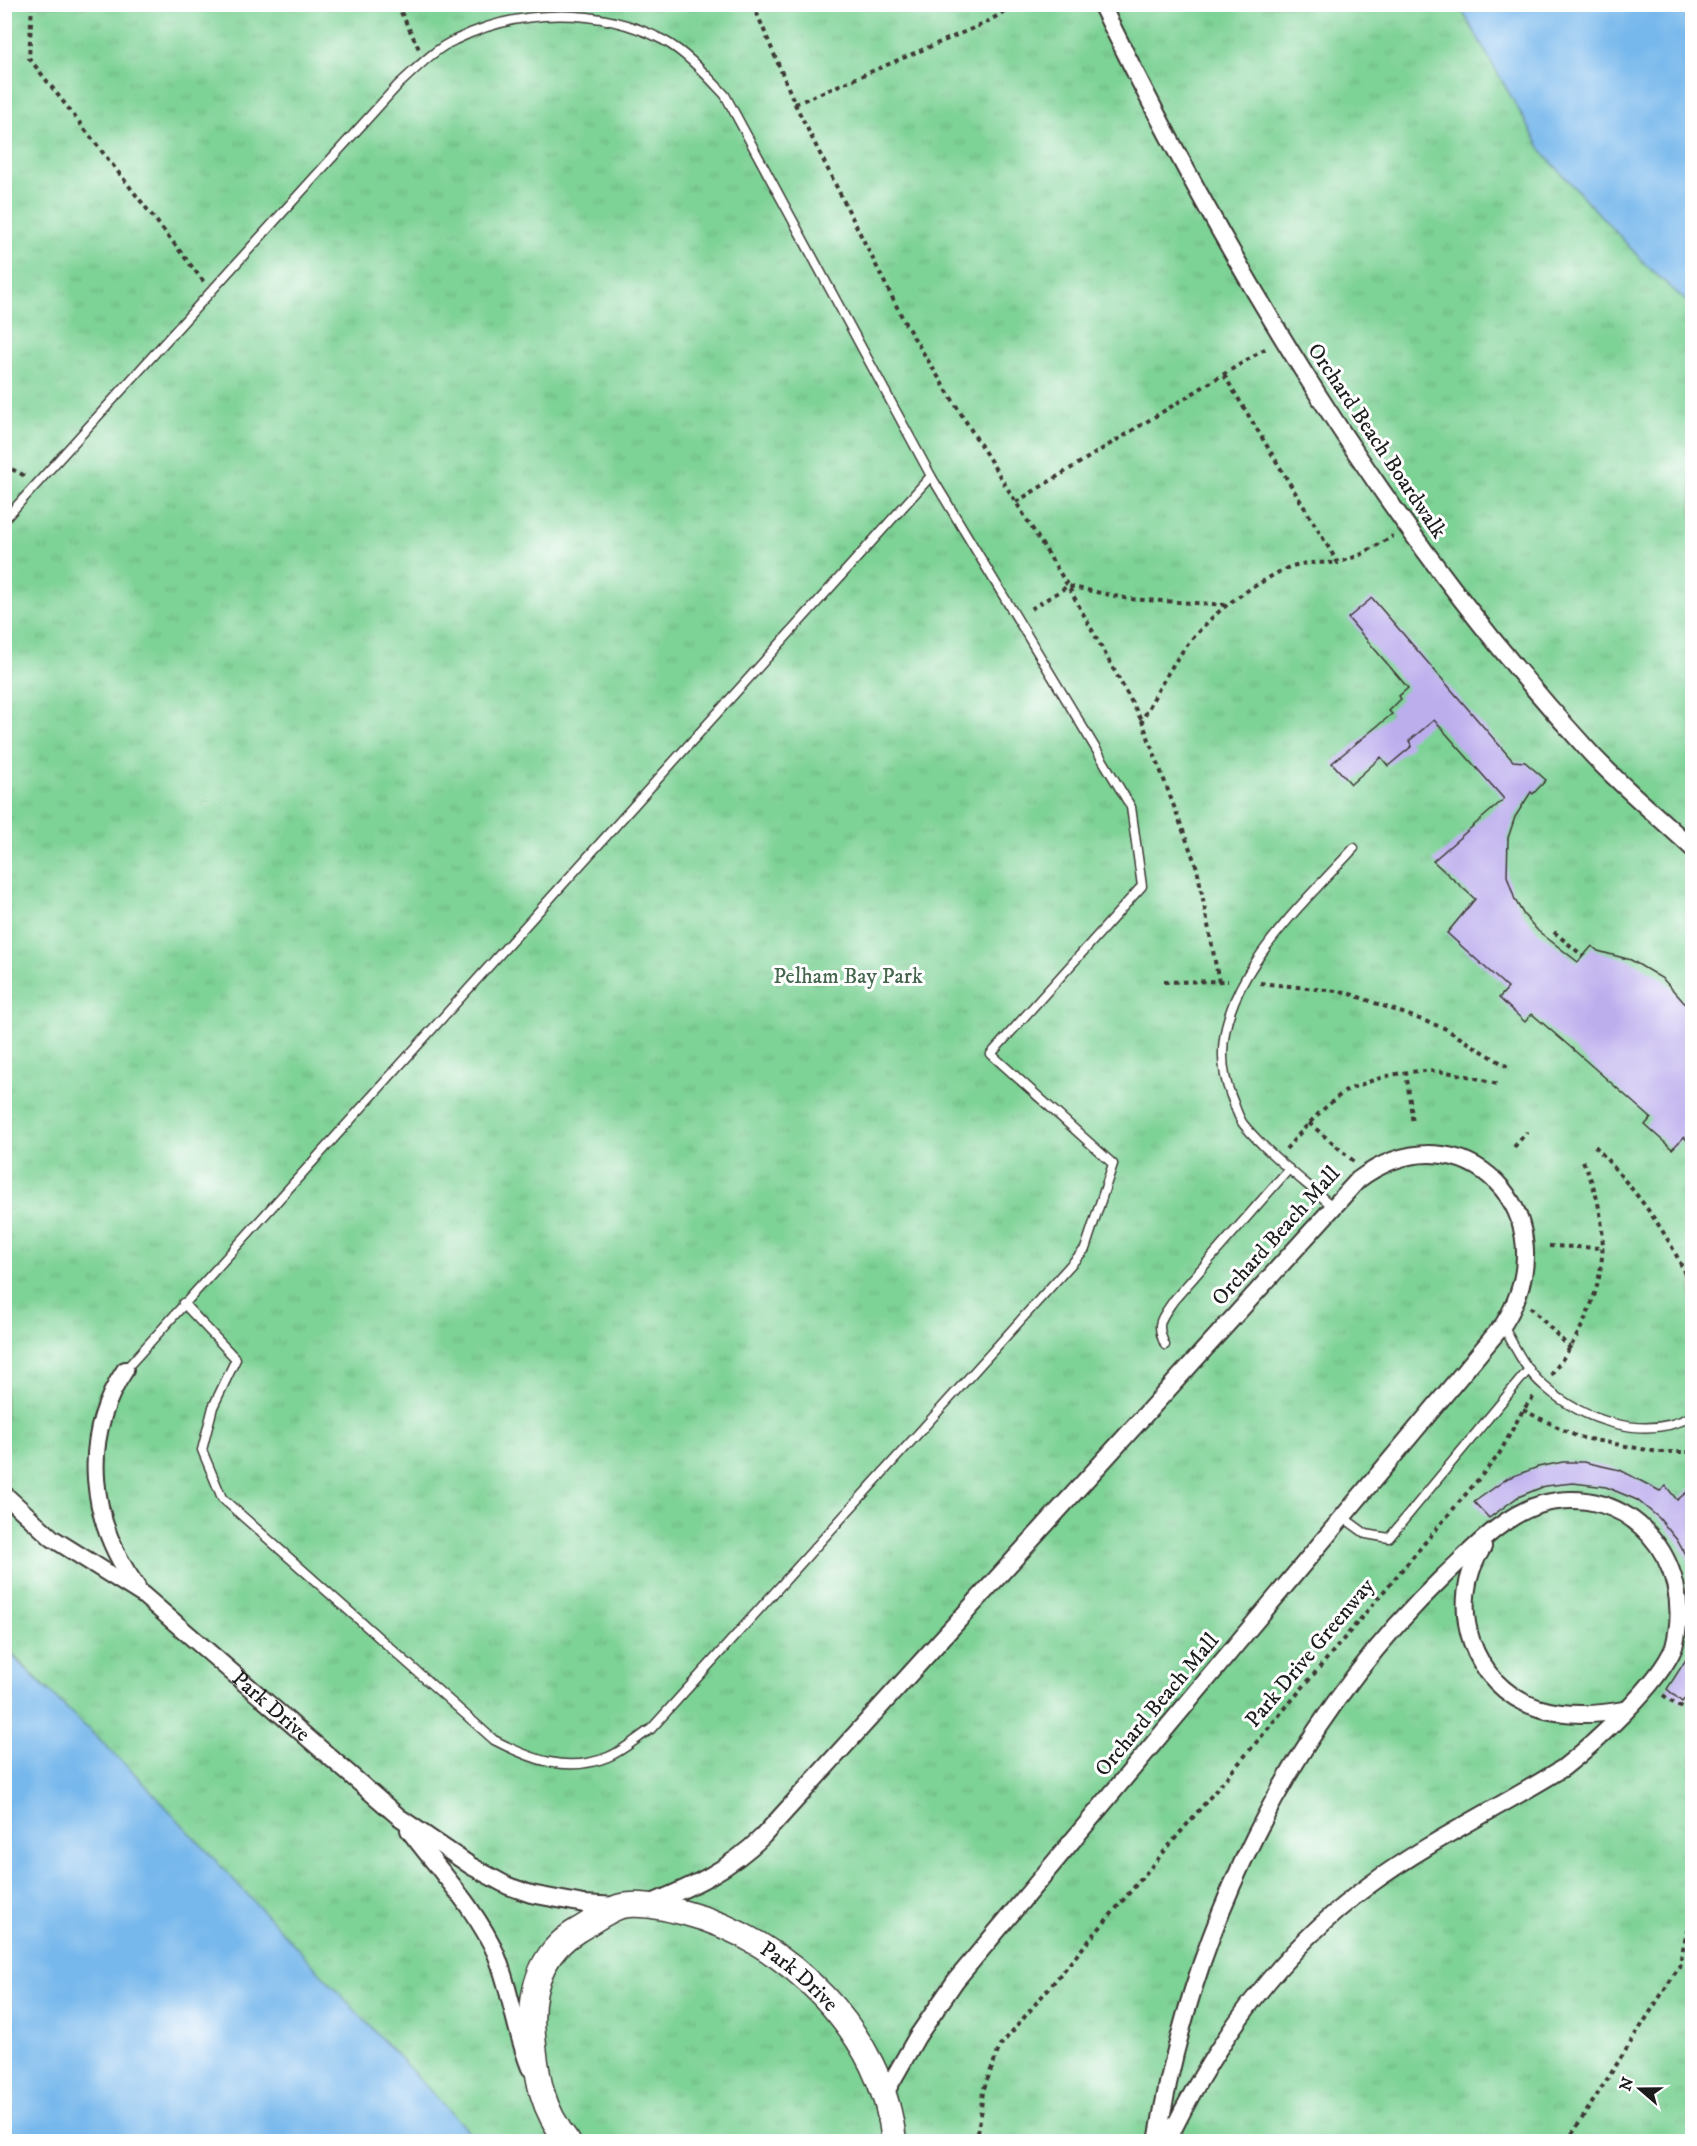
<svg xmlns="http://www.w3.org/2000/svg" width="1697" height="2146" font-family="'IM FELL DW Pica',serif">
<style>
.park{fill:url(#park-tufts);stroke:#4c7758;stroke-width:1.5}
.water{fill:#77b8ec;stroke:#4a6a84;stroke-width:1.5}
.building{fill:#bcaded}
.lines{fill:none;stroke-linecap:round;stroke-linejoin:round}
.lane-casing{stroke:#3c3934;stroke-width:11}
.street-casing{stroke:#3c3934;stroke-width:20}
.secondary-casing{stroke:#3c3934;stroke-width:27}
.path{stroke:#3c3934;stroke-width:4;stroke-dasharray:4.5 4.5;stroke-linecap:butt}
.lane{stroke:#fff;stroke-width:8}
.street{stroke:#fff;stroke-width:16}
.secondary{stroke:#fff;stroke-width:24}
.labels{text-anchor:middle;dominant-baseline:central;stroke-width:6;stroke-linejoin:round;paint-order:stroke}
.street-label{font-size:22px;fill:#1c1c1c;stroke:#fff}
.park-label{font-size:22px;fill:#43654c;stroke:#fff}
</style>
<defs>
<pattern id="park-tufts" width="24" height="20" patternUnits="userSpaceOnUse" patternTransform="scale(1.5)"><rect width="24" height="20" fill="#7dd295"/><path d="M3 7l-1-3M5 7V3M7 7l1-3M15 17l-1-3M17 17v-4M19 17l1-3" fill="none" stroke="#6bb480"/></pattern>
</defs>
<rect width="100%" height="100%" fill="#fff"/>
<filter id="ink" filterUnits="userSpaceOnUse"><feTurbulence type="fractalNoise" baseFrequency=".0167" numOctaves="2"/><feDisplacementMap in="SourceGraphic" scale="12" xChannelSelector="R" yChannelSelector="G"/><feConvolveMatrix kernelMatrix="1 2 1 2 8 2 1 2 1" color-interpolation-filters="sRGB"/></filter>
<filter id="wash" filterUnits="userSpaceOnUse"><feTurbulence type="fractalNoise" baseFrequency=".008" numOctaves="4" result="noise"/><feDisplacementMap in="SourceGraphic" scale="24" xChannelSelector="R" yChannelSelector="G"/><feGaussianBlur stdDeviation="1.35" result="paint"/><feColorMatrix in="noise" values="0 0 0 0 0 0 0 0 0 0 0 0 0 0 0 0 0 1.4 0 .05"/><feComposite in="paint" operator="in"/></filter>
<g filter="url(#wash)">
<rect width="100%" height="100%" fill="#f2ddbd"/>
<!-- park -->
<path class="park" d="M4,5h1455l85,149 104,113 44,39v1835h-1216l-344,-368 -127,-126z"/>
<!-- water -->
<g class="water">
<path d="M1459,5h233v301l-44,-39 -104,-113z"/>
<path d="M5,1649l134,129 338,363h-472z"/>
</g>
<g id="blocks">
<!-- building -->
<g class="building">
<path d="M1372,598l141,163 12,1 21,18 -13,14 -2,-2 -16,25 -7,21 -1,38 8,24 9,15 14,16 40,31 14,-16 6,5 33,9 32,19 26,29 3,6v131l-8,-8 -12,12 -27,-24 6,-7 -83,-73 -36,-31 -7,8 -26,-24 9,-10 -61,-55 28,-34 -42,-38 71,-62 -70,-79 -25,21 3,5 -24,20 -7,-9 -30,27 -19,-21 60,-49 -3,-3 12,-12 -2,-3 9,-8 -60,-70z"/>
<path d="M1563,1462h21l36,8 40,21 6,-5 11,14 15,-12v79l-15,-27 -18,-22 -22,-18 -31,-13 -33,-4 -28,3 -27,11 -29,21 -15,-16 34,-24 30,-11z"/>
<path d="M1692,1650v40l-10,12 -15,-13z"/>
</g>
</g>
</g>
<g filter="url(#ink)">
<use href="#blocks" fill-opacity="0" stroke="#3c3934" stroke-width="1.5"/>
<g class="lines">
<defs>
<g id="lane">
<path d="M4,520l394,-435c18,-16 35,-35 57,-45 64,-32 144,-33 208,0 24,13 44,36 62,55l206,381 200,331 11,79 -151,168 122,110 -28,85 -434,480c-14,9 -28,22 -43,28 -42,17 -77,2 -114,-17l-272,-242 -20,-48 11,-43 23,-48 -53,-56"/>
<path d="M1332,1206c-29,-26 -63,-51 -88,-81 -6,-7 -9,-20 -13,-29 -38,-95 66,-185 123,-248"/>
<path d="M1503,1326c12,21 22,44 41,60 38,34 101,56 148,30"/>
<path d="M1165,1345c-10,-22 -4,-26 9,-45l115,-131"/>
<path d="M125,1370l806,-894"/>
<path d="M1344,1518l22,16 23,4 140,-169"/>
</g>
<g id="street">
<path d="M1101,4c131,267 284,524 485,744 32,36 71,67 106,100"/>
<path d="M125,1370c-46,69 -35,152 12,217"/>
<path id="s1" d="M4,1494l48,44 91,57 256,222 72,49 37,20 23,8 53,10 33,2"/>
<path d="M1483,1547c-38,57 -11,140 55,161 29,9 58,7 86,2"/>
<path d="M409,1830c28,38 69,81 87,124 15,37 19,77 34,114"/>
<path d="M647,1905c44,-18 82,-35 116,-69l595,-656c105,-78 215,35 145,145l-547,655 -39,57 -33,58"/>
<path d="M1157,2142c34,-211 132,-416 286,-565 28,-26 61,-63 99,-73 87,-23 155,57 132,143 -15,37 -79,96 -111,121 -64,40 -134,73 -195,118 -88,65 -154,158 -201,256"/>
</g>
<g id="secondary">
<path id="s2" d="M568,2142c-27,-34 -31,-64 -35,-106 -4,-43 6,-83 45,-106 13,-7 30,-21 44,-24 19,-4 44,2 63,7 102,26 199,121 209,229"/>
</g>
</defs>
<!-- lane casing -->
<use href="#lane" class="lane-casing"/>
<!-- street casing -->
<use href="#street" class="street-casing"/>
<!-- secondary casing -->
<use href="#secondary" class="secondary-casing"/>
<!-- path -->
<g class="path">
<path d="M32,4l-3,54 175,224"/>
<path d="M397,4l22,45"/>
<path d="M753,4l42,100 111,221 162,261 74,135"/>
<path d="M795,104l188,-80 35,-20"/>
<path d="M1224,375l114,188 22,-8 33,-19"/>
<path d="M4,465l23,12"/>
<path d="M1016,502l252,-155"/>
<path d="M1031,609l37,-23 61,13 98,6"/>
<path d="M1554,932l29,24"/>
<path d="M1164,982l64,-1"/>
<path d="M1219,982l-22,-114 -55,-147c31,-62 56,-102 118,-138 12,-7 27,-17 41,-19 12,-2 25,-1 37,-1"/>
<path d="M1260,983l85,9 99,36 64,39"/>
<path d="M1406,1071l7,53"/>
<path d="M1309,1123l47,40"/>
<path d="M1595,1146c39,44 80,91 97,148"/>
<path d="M1514,1147l13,-15"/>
<path d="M1286,1149c18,-21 37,-42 60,-58 7,-4 17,-7 25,-10 46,-16 80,-11 126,3"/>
<path d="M1549,1246l55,2"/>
<path d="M1530,1307l41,42"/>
<path d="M1551,1375c51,-67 69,-136 32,-214"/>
<path d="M1523,1410l55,27 80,15h34"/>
<path d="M1663,1695l13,10 16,7"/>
<path d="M977,2142l6,-51 17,-45 498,-590 25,-46 12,-15"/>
<path d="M1567,2142l112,-175 13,-59"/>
</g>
<!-- lane -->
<use href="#lane" class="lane"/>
<!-- street -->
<use href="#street" class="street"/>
<!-- secondary -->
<use href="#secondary" class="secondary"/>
</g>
</g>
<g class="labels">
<!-- street labels -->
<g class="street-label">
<text transform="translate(1377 441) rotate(56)">Orchard Beach Boardwalk</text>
<text transform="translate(1276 1236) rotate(-48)">Orchard Beach Mall</text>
<text transform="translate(1310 1653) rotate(-50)">Park Drive Greenway</text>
<text transform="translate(1157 1705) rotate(-50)">Orchard Beach Mall</text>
<text stroke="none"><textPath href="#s1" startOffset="342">Park Drive</textPath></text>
<text stroke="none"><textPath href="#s2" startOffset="482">Park Drive</textPath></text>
</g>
<!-- park labels -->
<g class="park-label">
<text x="848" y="976">Pelham Bay Park</text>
</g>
</g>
<!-- margin -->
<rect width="1697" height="2146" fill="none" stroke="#fff" stroke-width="24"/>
<!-- north arrow -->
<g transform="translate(1640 2089) rotate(290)" stroke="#ffffff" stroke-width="4.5" paint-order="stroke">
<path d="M0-4.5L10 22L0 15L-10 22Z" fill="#1c1c1c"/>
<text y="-9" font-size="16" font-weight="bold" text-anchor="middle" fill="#1c1c1c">N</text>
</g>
</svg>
